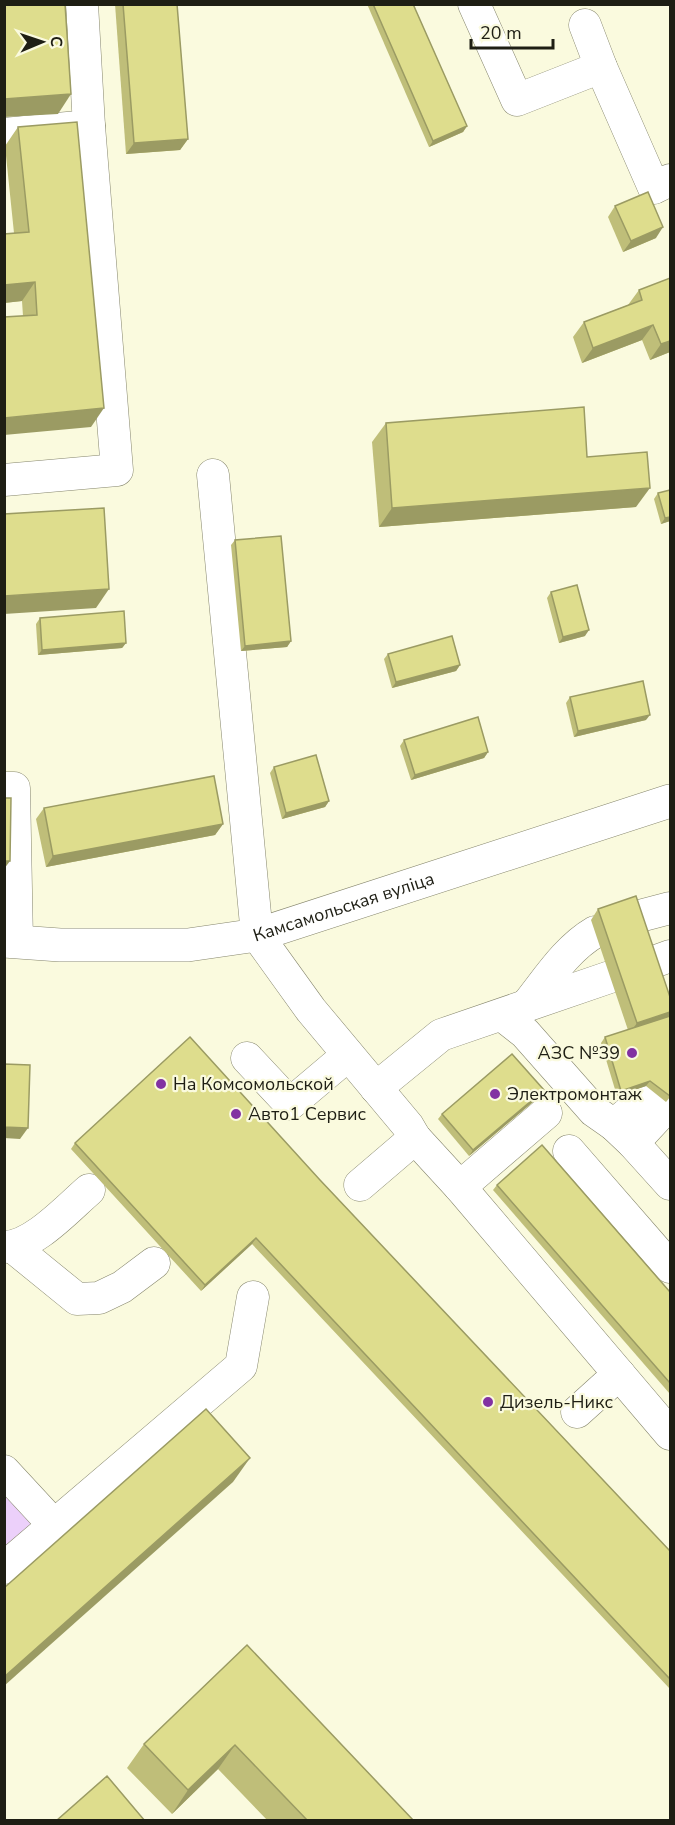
<svg xmlns="http://www.w3.org/2000/svg" width="675" height="1825" font-family="'Nunito Sans',sans-serif">
<style>
.green{fill:#ecd0fa}
.lines{fill:none;stroke-linecap:round;stroke-linejoin:round}
.minor-casing{stroke:#86866d;stroke-width:33}
.major-casing{stroke:#86866d;stroke-width:34}
.minor{stroke:#fff;stroke-width:32}
.major{stroke:#fff;stroke-width:33}
.wall{fill:#bfbe79}
.shaded-wall{fill:#9b9b63}
.building{fill:#dedd8d;stroke:#9b9b63;stroke-width:1.5}
.poi-dot{fill:#8232a2;stroke:#fafade;stroke-width:2}
.labels{text-anchor:middle;dominant-baseline:central;stroke-width:4.5;stroke-linejoin:round;paint-order:stroke}
.street-label{font-size:18px;fill:#1e1e14;stroke:#fafade}
.poi-label{font-size:18px;fill:#1e1e14;stroke:#fafade;text-anchor:start}
</style>
<rect width="100%" height="100%" fill="#fafade"/>
<!-- green -->
<path class="green" d="M5,1493l11,3 18,32 -29,25z"/>
<g class="lines">
<defs>
<g id="minor">
<path d="M474,4l43,96 84,-33"/>
<path d="M585,25l16,42 53,121 16,-8"/>
<path d="M4,134l85,-8 -7,-122"/>
<path d="M213,475l44,460 54,75 97,116 7,12 45,49 210,247"/>
<path d="M4,480l113,-10 -28,-344"/>
<path d="M4,788h10l3,154"/>
<path d="M632,918l38,-10"/>
<path d="M648,964l22,-8"/>
<path d="M526,1006c21,-26 40,-57 69,-74"/>
<path d="M502,1015l23,18 69,78 20,14 19,18 37,-40"/>
<path d="M247,1058l43,46 58,-49"/>
<path d="M376,1088l65,-53 169,-58"/>
<path d="M614,1125l39,-33"/>
<path d="M633,1143l37,41"/>
<path d="M569,1151l101,116"/>
<path d="M360,1185l55,-47"/>
<path d="M460,1187l86,-74"/>
<path d="M4,1247c29,0 64,-39 85,-57"/>
<path d="M13,1247l64,52 22,-1 23,-11 32,-24"/>
<path d="M577,1412l42,-38"/>
<path d="M4,1471l50,54"/>
<path d="M4,1568l237,-202 12,-69"/>
</g>
<g id="major">
<path id="s1" d="M4,941l56,4h128l69,-10 413,-134"/>
</g>
</defs>
<!-- minor casing -->
<use href="#minor" class="minor-casing"/>
<!-- major casing -->
<use href="#major" class="major-casing"/>
<!-- minor -->
<use href="#minor" class="minor"/>
<!-- major -->
<use href="#major" class="major"/>
</g>
<!-- wall -->
<g class="wall">
<path d="M115,4h62l11,135 -8,11 -54,4z"/>
<path d="M367,4h46l54,122 -4,6 -34,15z"/>
<path d="M18,127l73,300 -68,-111 -1,-15 -18,2v-69l10,-1 -9,-87z"/>
<path d="M615,206l41,32 -33,14 -15,-35z"/>
<path d="M639,290l31,62 -20,8 -8,-20 -60,23 -9,-26 11,-15 44,-17z"/>
<path d="M386,423l250,84 -257,20 -7,-85z"/>
<path d="M658,493l12,28 -9,3 -7,-25z"/>
<path d="M235,540l56,101 -4,6 -46,4 -10,-106z"/>
<path d="M551,592l34,44 -26,7 -12,-45z"/>
<path d="M40,618l86,25 -4,5 -84,7 -2,-31z"/>
<path d="M388,654l72,11 -4,6 -64,17 -8,-29z"/>
<path d="M570,697l76,23 -72,17 -8,-34z"/>
<path d="M404,740l84,12 -4,6 -73,22 -11,-34z"/>
<path d="M274,767l55,34 -4,6 -43,12 -12,-46z"/>
<path d="M44,808l179,16 -8,11 -169,32 -10,-48z"/>
<path d="M598,909l72,88v100l-4,5 -20,-16 -29,10 -16,-53 4,-6 23,-7 -37,-110z"/>
<path d="M540,1096l-71,60 -31,-37 4,-5z"/>
<path d="M75,1143l245,37 350,371v138l-418,-445 -51,47 -130,-142z"/>
<path d="M497,1185l173,107v102l-177,-204z"/>
<path d="M247,1645l167,176h-146l-50,-52 -46,45 -45,-46 17,-24z"/>
</g>
<!-- shaded-wall -->
<g class="shaded-wall">
<path d="M71,94l-13,20 -54,3v-18z"/>
<path d="M467,126l-4,6 -34,15 4,-6z"/>
<path d="M188,139l-8,11 -54,4 8,-11z"/>
<path d="M663,227l-7,11 -33,14 8,-11z"/>
<path d="M35,282l-13,19 -18,2v-18z"/>
<path d="M653,325l-11,15 -60,23 11,-15z"/>
<path d="M670,341v11l-20,8 11,-16z"/>
<path d="M104,408l-13,19 -87,8v-17z"/>
<path d="M650,488l-14,19 -257,20 13,-19z"/>
<path d="M670,517v4l-9,3 4,-6z"/>
<path d="M109,589l-13,19 -92,6v-18z"/>
<path d="M589,630l-4,6 -26,7 4,-6z"/>
<path d="M291,641l-4,6 -46,4 4,-5z"/>
<path d="M126,643l-4,5 -84,7 4,-5z"/>
<path d="M460,665l-4,6 -64,17 4,-6z"/>
<path d="M650,715l-4,5 -72,17 4,-6z"/>
<path d="M488,752l-4,6 -73,22 4,-5z"/>
<path d="M329,801l-4,6 -43,12 4,-6z"/>
<path d="M223,824l-8,11 -169,32 7,-11z"/>
<path d="M4,861h6l-6,8z"/>
<path d="M670,1012v5l-41,17 8,-11z"/>
<path d="M650,1081l-4,5 -29,10 4,-5z"/>
<path d="M544,1090l-4,6 -71,60 4,-6z"/>
<path d="M4,1127l24,1 -8,11 -16,-1z"/>
<path d="M256,1238l-4,6 -51,47 4,-6z"/>
<path d="M250,1458l-17,24 -229,204v-9z"/>
<path d="M235,1745l-17,24 -46,45 16,-24z"/>
</g>
<!-- building -->
<g class="building">
<path d="M4,4h61l6,90 -67,5z"/>
<path d="M123,4h54l11,135 -54,4z"/>
<path d="M373,4h40l54,122 -34,15z"/>
<path d="M77,122l27,286 -100,10v-101l33,-2 -2,-33 -31,3v-51l25,-2 -11,-105z"/>
<path d="M648,192l15,35 -32,14 -16,-35z"/>
<path d="M670,278v63l-9,3 -8,-19 -60,23 -9,-26 58,-22 -3,-10z"/>
<path d="M584,407l3,50 60,-5 3,36 -258,20 -6,-85z"/>
<path d="M670,490v27l-5,1 -7,-25z"/>
<path d="M104,508l5,81 -105,7v-82z"/>
<path d="M281,536l10,105 -46,5 -10,-106z"/>
<path d="M577,585l12,45 -26,7 -12,-45z"/>
<path d="M124,611l2,32 -84,7 -2,-32z"/>
<path d="M452,636l8,29 -64,17 -8,-28z"/>
<path d="M643,681l7,34 -72,16 -8,-34z"/>
<path d="M478,717l10,35 -73,23 -11,-35z"/>
<path d="M316,755l13,46 -43,12 -12,-46z"/>
<path d="M214,776l9,48 -170,32 -9,-48z"/>
<path d="M4,798h7l-1,63h-6z"/>
<path d="M636,896l34,101v15l-33,11 -39,-114z"/>
<path d="M670,1016v80l-20,-15 -29,10 -16,-54z"/>
<path d="M190,1037l130,143 350,371v128l-414,-441 -51,47 -130,-142z"/>
<path d="M512,1054l32,36 -71,60 -31,-36z"/>
<path d="M4,1064l26,1 -2,63 -24,-1z"/>
<path d="M542,1145l128,147v91l-173,-198z"/>
<path d="M206,1409l44,49 -246,219v-89z"/>
<path d="M247,1645l167,176h-106l-73,-76 -47,45 -44,-46z"/>
<path d="M107,1776l38,45h-89z"/>
</g>
<!-- markers -->
<g class="poi-dot">
<circle cx="632" cy="1053" r="6"/>
<circle cx="161" cy="1084" r="6"/>
<circle cx="495" cy="1094" r="6"/>
<circle cx="236" cy="1114" r="6"/>
<circle cx="488" cy="1402" r="6"/>
</g>
<g class="labels">
<!-- street labels -->
<g class="street-label">
<text stroke="none"><textPath href="#s1" startOffset="345">Камсамольская вуліца</textPath></text>
</g>
<!-- poi labels -->
<g class="poi-label">
<text x="620" y="1053" text-anchor="end">АЗС №39</text>
<text x="173" y="1084">На Комсомольской</text>
<text x="507" y="1094">Электромонтаж</text>
<text x="248" y="1114">Авто1 Сервис</text>
<text x="500" y="1402">Дизель-Никс</text>
</g>
</g>
<!-- border -->
<rect width="675" height="1825" fill="none" stroke="#1e1e14" stroke-width="12"/>
<!-- north arrow -->
<g transform="translate(42 42) rotate(88)" stroke="#fafade" stroke-width="4.5" paint-order="stroke">
<path d="M0-4.5L10 22L0 15L-10 22Z" fill="#1e1e14"/>
<text y="-9" font-size="16" font-weight="bold" text-anchor="middle" fill="#1e1e14">С</text>
</g>
<!-- scale -->
<path d="M471 39v9h82v-9" fill="none" stroke="#1e1e14" stroke-width="3"/>
<text x="480" y="39" font-size="18" fill="#1e1e14" stroke="#fafade" stroke-width="4.5" paint-order="stroke">20 m</text>
</svg>
